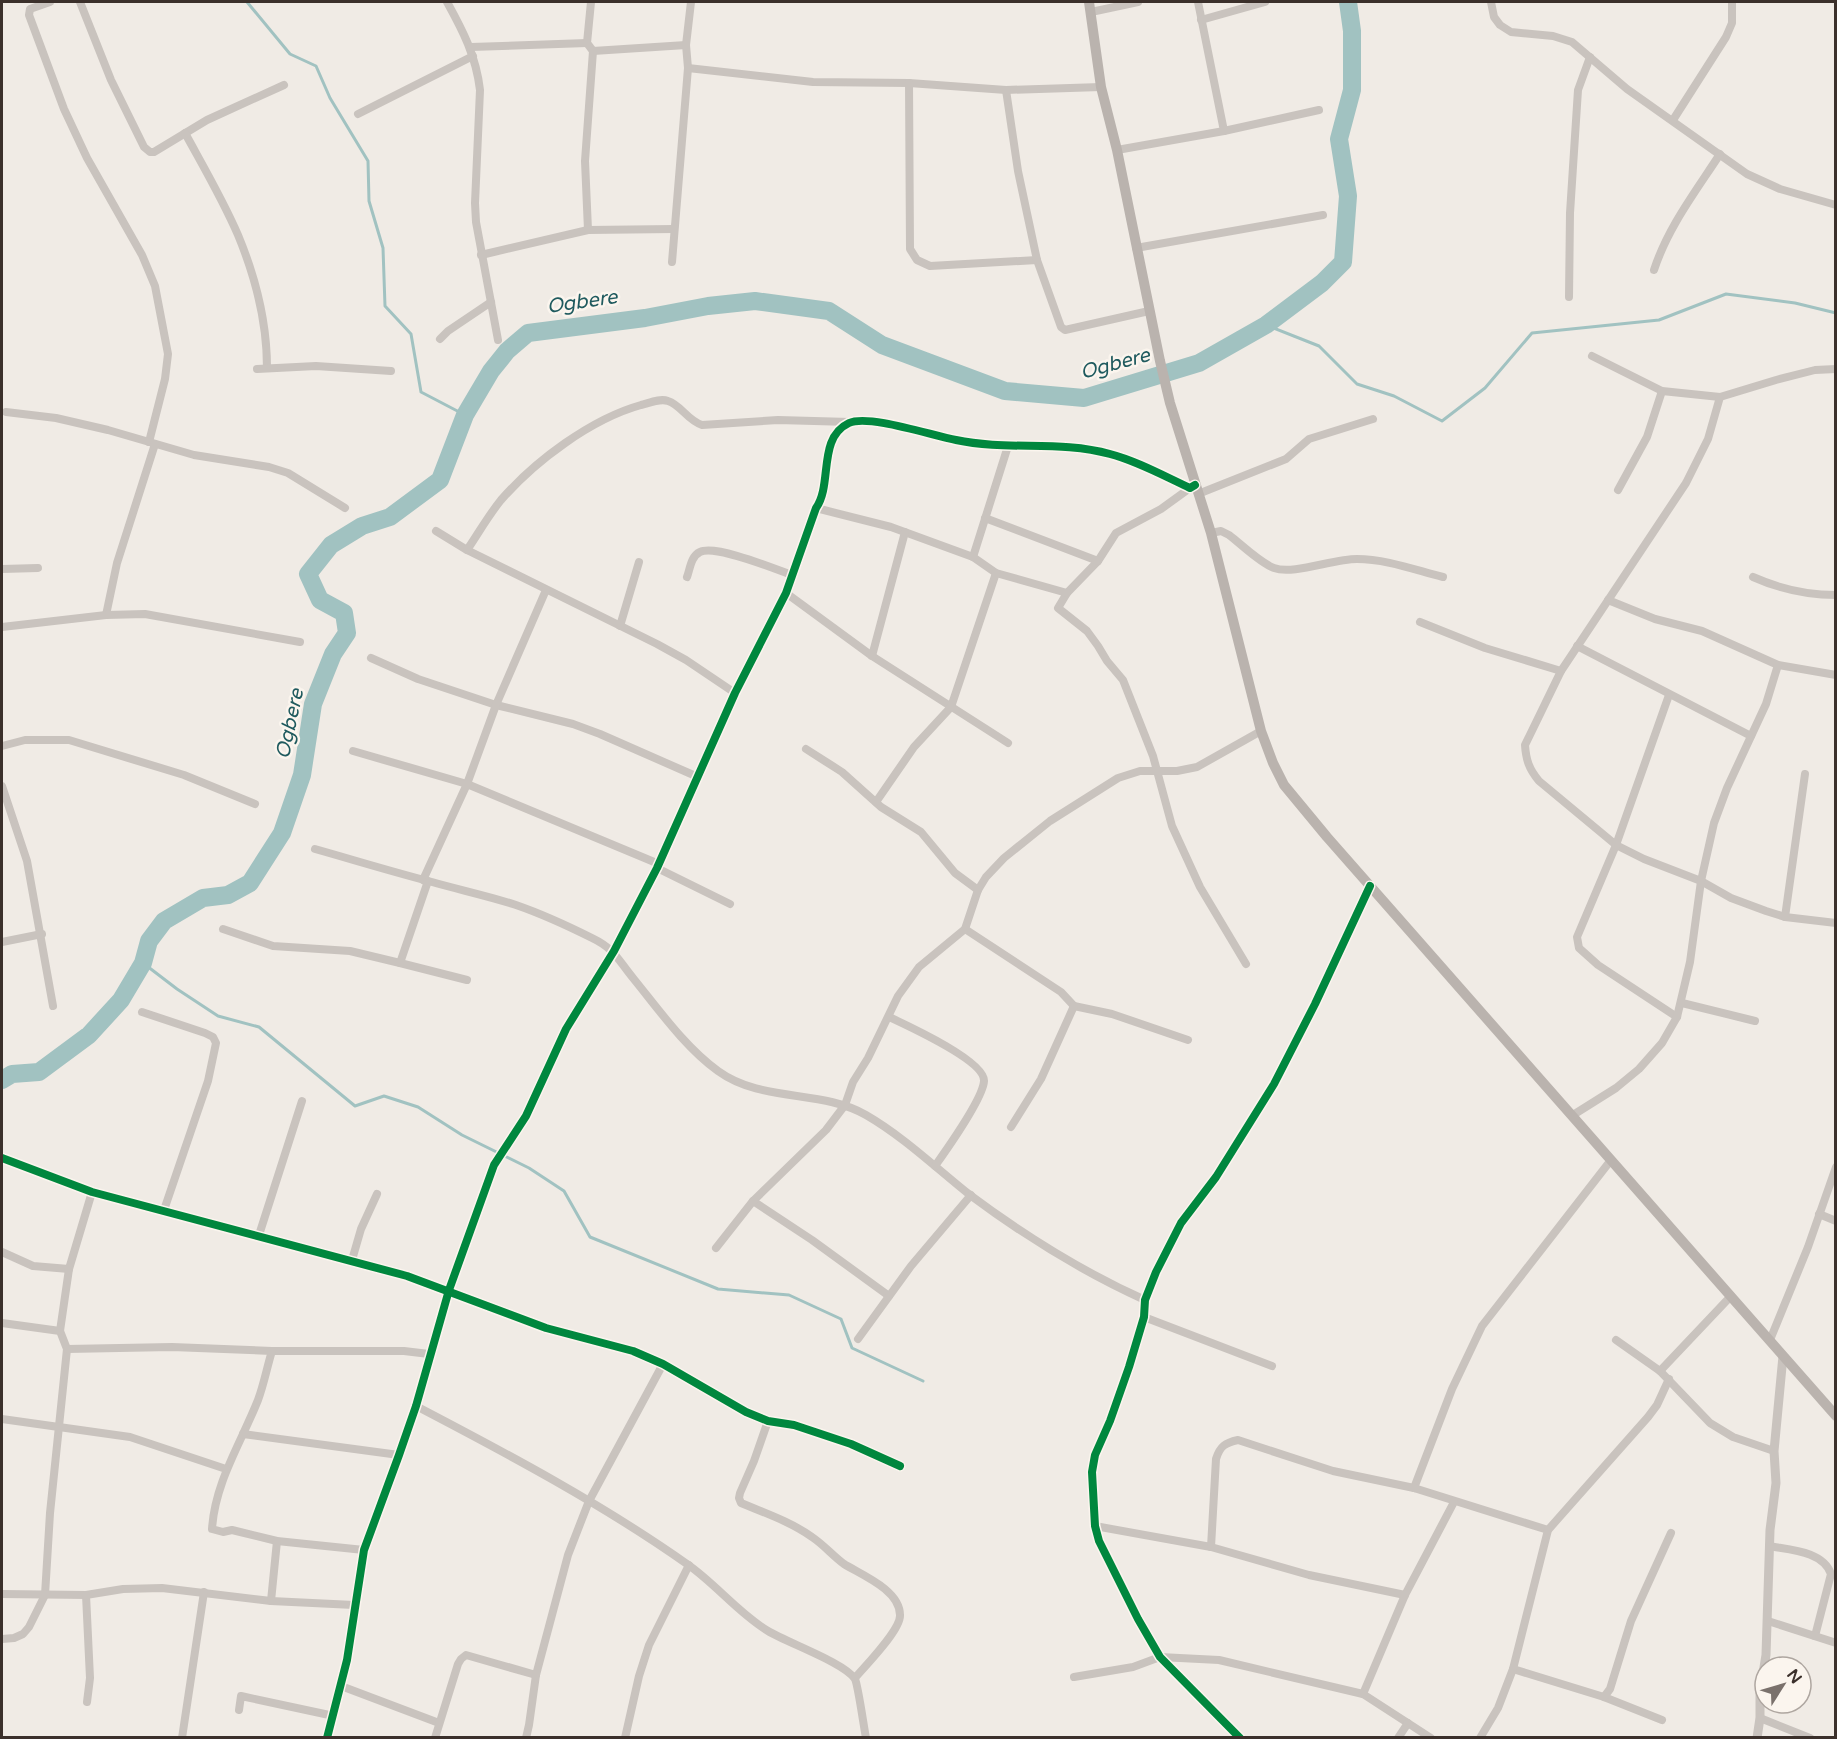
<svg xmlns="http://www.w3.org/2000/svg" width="1837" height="1739" font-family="'Varela Round',sans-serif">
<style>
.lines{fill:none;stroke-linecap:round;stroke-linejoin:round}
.stream{stroke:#a1c2c1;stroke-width:3}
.river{stroke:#a1c2c1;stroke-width:18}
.minor{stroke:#c9c3be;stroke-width:8}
.tertiary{stroke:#c9c3be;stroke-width:9}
.secondary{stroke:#bab3ae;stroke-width:10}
.cycleway-casing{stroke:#fbf5ee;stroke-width:11}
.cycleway{stroke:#00873e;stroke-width:8}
.labels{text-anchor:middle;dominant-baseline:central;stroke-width:5;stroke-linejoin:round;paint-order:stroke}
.water-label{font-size:20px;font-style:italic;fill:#1f5a5e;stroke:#fbf5ee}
</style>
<rect width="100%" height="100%" fill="#f0ebe5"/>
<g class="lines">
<!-- stream -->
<g class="stream">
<path d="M247,2l43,52 26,12 14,32 38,63 1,40 14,47 2,58 26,28 10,58 44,23"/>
<path d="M1266,325l53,21 38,38 37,12 48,25 43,-33 47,-55 127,-13 67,-26 69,9 41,10"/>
<path d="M143,963l34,26 41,27 41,11 96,79 29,-10 34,11 44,28 67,33 35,23 26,46 128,52 71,6 52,24 11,29 71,33"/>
</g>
<!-- river -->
<path class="river" d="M2,1080l10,-6 27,-2 50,-37 32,-35 22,-37 6,-22 15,-20 39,-23 25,-3 22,-12 32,-50 20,-58 11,-71 20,-50 14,-21 -3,-20 -24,-13 -12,-26 23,-29 31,-19 28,-9 50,-37 25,-65 26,-44 16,-20 21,-18 117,-15 63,-12 47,-5 74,10 53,34 123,46 79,7 115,-35 67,-38 56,-42 21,-21 5,-66 -9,-57 13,-49v-59l-4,-29"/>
<!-- minor -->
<g class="minor">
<path d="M50,2l-20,7 -1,6 35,94 23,49 55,97 13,31 13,68 -3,25 -16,63"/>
<path d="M80,2l31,78 33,67 6,5h4l53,-32 77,-35"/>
<path d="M447,2c16,29 29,54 33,88l-5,113 1,19 22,118"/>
<path d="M1198,2l26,129"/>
<path d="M1491,2l3,15 6,8 11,7 42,4 19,6 55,47 120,85 33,15 56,16"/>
<path d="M1091,12l47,-10"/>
<path d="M1201,20l64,-18"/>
<path d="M471,47l116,-4"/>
<path d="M593,51l93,-6"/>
<path d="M688,68l125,14 96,1 97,7 95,-3"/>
<path d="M909,83l1,166 7,11 13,6 107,-6"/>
<path d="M1006,90l12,81 19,89 24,67 4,3 84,-19"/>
<path d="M358,114l115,-58"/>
<path d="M1673,120l53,-83 6,-14v-21"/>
<path d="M185,133c18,33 38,67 53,102 17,41 29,88 29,133"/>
<path d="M1117,150l107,-19 95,-21"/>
<path d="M588,230l-3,-69 8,-110 -6,-8 4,-41"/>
<path d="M1136,248l187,-33"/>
<path d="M481,255l107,-25 86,-1"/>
<path d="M672,262l16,-194 -2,-23 5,-43"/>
<path d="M1654,270c14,-43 42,-79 66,-116"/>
<path d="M1569,297l1,-84 8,-123 12,-33"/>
<path d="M440,339l8,-8 43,-29"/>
<path d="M1592,356l70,35 58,6 56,-17 39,-10 21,-1"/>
<path d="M257,369l59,-3 75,5"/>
<path d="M1720,397l-12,42 -22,44 -125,188 -36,74c1,15 4,24 14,36l77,64 28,14 57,22 30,17 35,13 19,6 51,6"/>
<path d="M6,412l50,6 52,12 86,25 75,12 19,6 57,35"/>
<path d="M1190,488l-29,21 -45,24 -18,28 -31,32 -9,15 29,23 11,15 9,15 16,19 30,76 19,70 28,61 46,77"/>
<path d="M1618,490l29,-53 15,-46"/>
<path d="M1198,494l88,-35 23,-20 64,-20"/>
<path d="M816,508l75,19 82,30 23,16 71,20"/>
<path d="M985,518l113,43"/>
<path d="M436,531l31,19 190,94 29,16 49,33"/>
<path d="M1211,533l10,-2 8,4c12,9 31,28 45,33 19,7 59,-9 83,-9 29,0 58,11 86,18"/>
<path d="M467,550c11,-16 21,-34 34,-50 34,-39 90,-81 140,-95 8,-2 19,-7 27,-4 13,4 19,19 34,24l76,-5 72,2"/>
<path d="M973,557l35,-111"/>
<path d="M2,569l36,-1"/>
<path d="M687,577c3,-8 4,-21 13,-25 15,-8 75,17 92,23"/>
<path d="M1753,577c27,12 53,18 83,18"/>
<path d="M786,593l86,63 136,87"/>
<path d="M1608,600l47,19 47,12 76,34 58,10"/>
<path d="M106,615l11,-52 38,-119"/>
<path d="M1420,622l65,26 76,23"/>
<path d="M620,626l19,-64"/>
<path d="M2,627l104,-12 39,-1 155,28"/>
<path d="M1577,646l174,90"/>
<path d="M872,656l33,-124"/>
<path d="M371,658l47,21 78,26 77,19 27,10 98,43"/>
<path d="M1669,695l-53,150 -39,92 2,11 19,17 79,52"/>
<path d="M2,746l23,-6h44l115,35 71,29"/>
<path d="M806,749l36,23 39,35 40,25 34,41 23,17"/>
<path d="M353,751l114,33 192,80"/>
<path d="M2,786l25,75 26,145"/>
<path d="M876,802l38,-55 37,-40 45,-134"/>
<path d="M315,849c39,11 78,23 117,33 28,8 57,14 84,23 26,9 52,21 76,33 23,11 26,22 41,40 26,32 52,69 85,93 44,32 103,18 148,44 38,22 70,53 104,80 55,41 113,77 175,105"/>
<path d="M657,868l73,36"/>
<path d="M423,880l44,-96 29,-79 50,-115"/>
<path d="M1785,917l20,-143"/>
<path d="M223,929l50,17 77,5 50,12 28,-82"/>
<path d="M965,929l96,63 13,14 38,8 76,26"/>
<path d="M2,942l40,-8"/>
<path d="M400,963l67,17"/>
<path d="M1682,1003l73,18"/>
<path d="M142,1012l63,21 8,4 3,6 -8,38 -44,129"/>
<path d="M889,1017c17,8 96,44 95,64 -1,18 -37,68 -49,85"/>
<path d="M1573,1115l43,-27 23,-19 23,-26 15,-26 13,-55 11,-81 13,-58 13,-35 39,-84 12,-39"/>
<path d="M1011,1127l30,-48 33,-73"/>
<path d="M2,1158l90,34 315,84 139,52 87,23 30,13 83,48 22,9 26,4 57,19 49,22"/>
<path d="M753,1201l59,39 77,56"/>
<path d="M1819,1214l17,7"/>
<path d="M259,1235l43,-134"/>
<path d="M716,1248l37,-47 73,-71 19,-25 8,-23 15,-24 30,-62 21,-29 46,-38 13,-39 8,-13 18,-19 46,-37 68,-43 22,-7h37l20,-4 64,-36"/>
<path d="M2,1252l31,14 36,3"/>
<path d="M352,1260l9,-31 16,-35"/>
<path d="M1144,1317l128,49"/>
<path d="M2,1323l58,8 7,18 -17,164 -5,82 -16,32 -6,7 -9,4 -12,1"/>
<path d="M60,1331l9,-62 23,-77"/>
<path d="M858,1339l53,-73 60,-71"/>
<path d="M1616,1340l44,31 50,52 23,14 41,14"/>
<path d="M1770,1340l38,-93 28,-80"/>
<path d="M67,1349l105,-2 100,4h132l25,3"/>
<path d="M272,1351c-5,16 -8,33 -14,49 -17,43 -43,82 -46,129l11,3 9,-2 45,11 87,9"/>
<path d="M1660,1371l71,-75"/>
<path d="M416,1406c92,48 186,98 271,158 29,20 51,49 81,67 20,12 77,32 87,48 3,6 9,49 11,59"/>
<path d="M2,1419l128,18 96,32"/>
<path d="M768,1421l-14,40 -14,32 -1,5 2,5c24,10 50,19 71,34 12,8 21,19 32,27 18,11 56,26 56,51 1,15 -35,51 -45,63"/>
<path d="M243,1434l156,21"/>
<path d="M1414,1488l38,-99 30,-63 129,-166"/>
<path d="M1095,1526l116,21 98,28 96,20"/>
<path d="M1769,1546c21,4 54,5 62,28l-16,62"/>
<path d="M1211,1547l5,-88c4,-13 9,-16 22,-19l95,31 81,17 134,42"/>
<path d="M2,1594l84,1 37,-6 39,-1 109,13 83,4"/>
<path d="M86,1595l4,83 -3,24"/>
<path d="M271,1601l6,-60"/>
<path d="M1768,1621l68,22"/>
<path d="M1513,1669l91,28 58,23"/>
<path d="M1074,1677l59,-10 27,-10 59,3 144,34 68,44"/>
<path d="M341,1686l98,37"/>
<path d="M1363,1694l42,-99 49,-93"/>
<path d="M1604,1697l6,-8 21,-68 40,-88"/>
<path d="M239,1710l2,-14 93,20"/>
<path d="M1760,1718l50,20"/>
<path d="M182,1738l22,-146"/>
<path d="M435,1738l23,-74 3,-5 5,-4 70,20"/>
<path d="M526,1738l3,-13 7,-50 32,-120 21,-54 74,-137"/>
<path d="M625,1738l14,-62 10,-31 40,-80"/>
<path d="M1240,1738l-80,-81 -22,-38 -39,-78 -4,-15 -3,-54 3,-17 15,-34 19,-54 15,-50 1,-17 11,-28 25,-49 35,-46 58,-93 41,-80 55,-118"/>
<path d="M1398,1738l10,-15"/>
<path d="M1480,1738l18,-30 15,-39 35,-139 100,-113 9,-12 12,-26"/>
</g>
<!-- tertiary -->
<g class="tertiary">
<path d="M327,1738l20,-78 17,-110 35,-95 17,-49 33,-116 45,-125 32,-49 40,-87 48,-78 43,-83 78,-175 51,-100 30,-85c17,-24 1,-70 33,-85 20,-9 84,13 107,17 51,11 104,0 154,14 27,7 54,22 80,34l5,-3"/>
<path d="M1757,1738l3,-20v-26l6,-37 4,-125 6,-47 -2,-32 9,-95"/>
</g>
<!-- secondary -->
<path class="secondary" d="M1089,2l12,85 16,63 43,211 10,42 41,130 50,198 12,32 11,22 43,52 509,579"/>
<defs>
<g id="cycleway">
<path d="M2,1158l90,34 315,84 139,52 87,23 30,13 83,48 22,9 26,4 57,19 49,22"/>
<path d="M327,1738l20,-78 17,-110 35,-95 17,-49 33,-116 45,-125 32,-49 40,-87 48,-78 43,-83 78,-175 51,-100 30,-85c17,-24 1,-70 33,-85 20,-9 84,13 107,17 51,11 104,0 154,14 27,7 54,22 80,34l5,-3"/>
<path d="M1240,1738l-80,-81 -22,-38 -39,-78 -4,-15 -3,-54 3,-17 15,-34 19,-54 15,-50 1,-17 11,-28 25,-49 35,-46 58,-93 41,-80 55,-118"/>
</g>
</defs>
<!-- cycleway casing -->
<use href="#cycleway" class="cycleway-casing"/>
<!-- cycleway -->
<use href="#cycleway" class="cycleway"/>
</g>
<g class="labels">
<!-- water labels -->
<g class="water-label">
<text transform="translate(582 302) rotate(-8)">Ogbere</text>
<text transform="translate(1115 364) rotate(-15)">Ogbere</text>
<text transform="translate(290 724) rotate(-78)">Ogbere</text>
</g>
</g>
<!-- border -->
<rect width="1837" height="1739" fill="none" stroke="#3b302b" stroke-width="6"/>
<!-- north arrow -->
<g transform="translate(1783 1685) rotate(53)"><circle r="28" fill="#fbf5ee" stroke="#aea6a0" stroke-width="1.5"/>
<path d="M0-4.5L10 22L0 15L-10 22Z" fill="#7a716c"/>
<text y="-9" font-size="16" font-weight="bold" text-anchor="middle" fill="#3b302b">N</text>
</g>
</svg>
